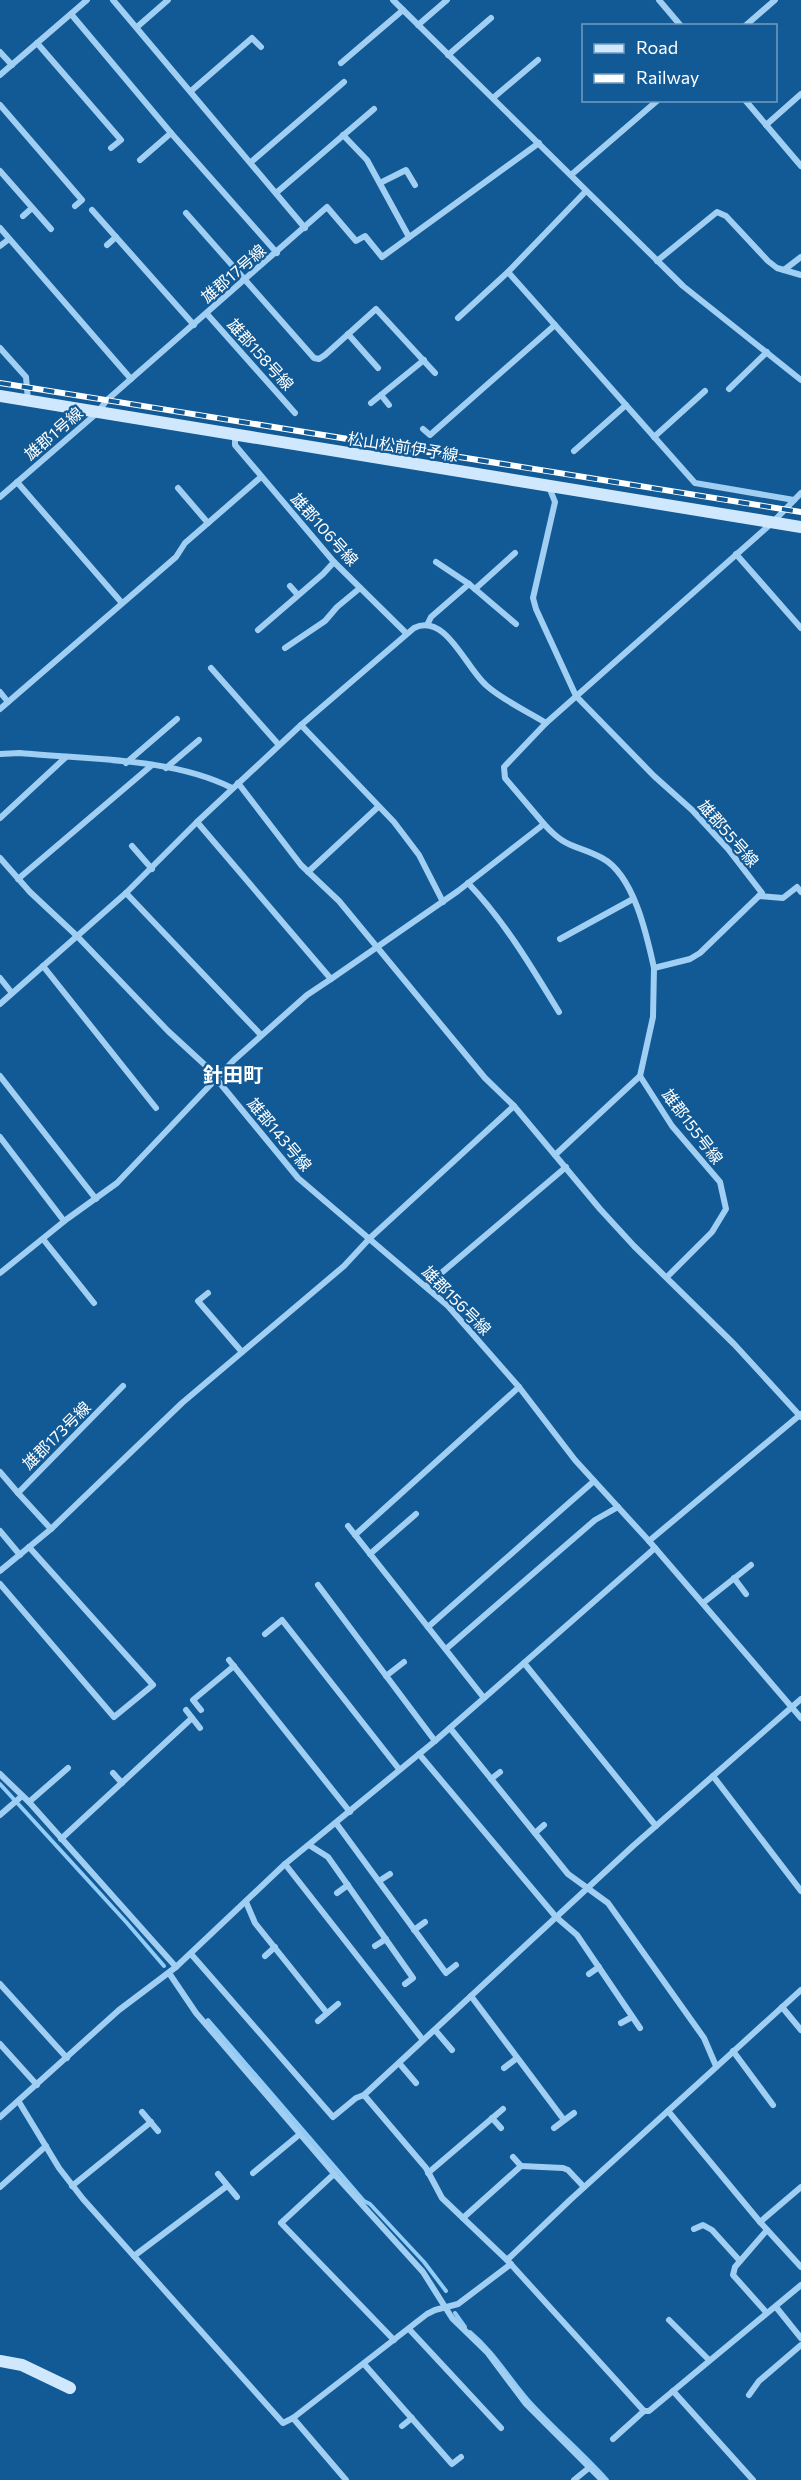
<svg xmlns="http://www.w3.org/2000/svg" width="801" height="2480" font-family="Commissioner,'Noto Sans JP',sans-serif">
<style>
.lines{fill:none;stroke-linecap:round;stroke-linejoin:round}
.stream{stroke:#92ccf7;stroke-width:4}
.street{stroke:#a0cff3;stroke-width:6}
.secondary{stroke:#d0e8fd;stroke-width:12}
.rail-casing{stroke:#fff;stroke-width:6}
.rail{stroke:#115a96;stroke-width:4;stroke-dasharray:11;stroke-linecap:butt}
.labels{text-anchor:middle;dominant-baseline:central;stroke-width:4.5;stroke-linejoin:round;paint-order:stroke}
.street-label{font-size:16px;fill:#fff;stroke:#115a96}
.quarter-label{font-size:20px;font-weight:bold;fill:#fff;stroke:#115a96}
</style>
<rect width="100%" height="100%" fill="#115a96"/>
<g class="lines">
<!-- stream -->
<g class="stream">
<path d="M0,1784l127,139 37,43"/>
<path d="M208,2020l156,181 6,3 54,58 22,29"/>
<path d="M455,2313l10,14"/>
<path d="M470,2332c24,20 38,45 58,68 25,28 54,52 79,80"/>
</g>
<!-- street -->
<g class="street">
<path d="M113,0l192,228"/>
<path d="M393,0l290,286 118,94"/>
<path d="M659,0l22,26"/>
<path d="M71,14l100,119 106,120"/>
<path d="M418,25l29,-25"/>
<path d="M745,26l30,-26"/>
<path d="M137,27l31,-27"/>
<path d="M37,43l84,97 -10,8"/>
<path d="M0,52l12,13"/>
<path d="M448,55l43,-37"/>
<path d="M341,63l62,-53"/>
<path d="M0,75l87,-75"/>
<path d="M191,91l61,-53 9,9"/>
<path d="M493,98l45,-38"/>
<path d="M745,100l56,66"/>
<path d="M0,105l82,95 -7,6"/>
<path d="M766,125l35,-31"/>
<path d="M343,135l24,25 42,77"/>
<path d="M140,160l31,-27"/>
<path d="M251,162l93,-80"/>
<path d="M0,171l51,58"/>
<path d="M571,175l87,-75"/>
<path d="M380,183l26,-13 9,15"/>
<path d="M276,193l98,-84"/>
<path d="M92,210l102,115"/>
<path d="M186,213l128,145 5,1 6,-4 51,-46 59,64"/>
<path d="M23,216l9,-8"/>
<path d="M0,228l131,151"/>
<path d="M107,245l9,-8"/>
<path d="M0,246l9,-7"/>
<path d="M657,261l60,-49 9,4 42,45 9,7 24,7"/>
<path d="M784,270l17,-13"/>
<path d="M508,272l187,211 99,17"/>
<path d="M207,314l88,99"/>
<path d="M458,318l50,-46 78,-81"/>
<path d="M348,334l30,34"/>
<path d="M0,348l26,29 2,23"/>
<path d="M729,389l38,-37"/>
<path d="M381,395l8,10"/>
<path d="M371,403l53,-43"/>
<path d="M423,429l7,6 125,-110"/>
<path d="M235,436v9l99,117 72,71"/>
<path d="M654,437l51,-46"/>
<path d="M574,451l52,-46"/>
<path d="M17,482l105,121"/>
<path d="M549,487l6,15 -22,96 3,11 40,87 78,80 38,34 36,39 34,44 -62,60 -10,6 -36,9 -1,49 -13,59 -85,79"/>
<path d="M178,488l30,35"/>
<path d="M0,497l97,-84 10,-13 220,-193 29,34 9,-5 17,21 157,-114"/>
<path d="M736,554l65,74"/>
<path d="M436,562l33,22 47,40"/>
<path d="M290,586l8,9"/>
<path d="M475,589l40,-36"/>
<path d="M428,623l3,-6 38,-33"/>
<path d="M258,630l65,-56 11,-12"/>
<path d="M285,648l40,-27 12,-14 23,-19"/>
<path d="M211,668l68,77"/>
<path d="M0,692l8,10"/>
<path d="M0,709l176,-152 9,-14 76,-66"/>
<path d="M301,725l93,97 25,33 24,47"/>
<path d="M0,754l20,-1c68,7 150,4 212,35"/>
<path d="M126,763l51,-44"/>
<path d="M166,768l33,-28"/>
<path d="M238,783l63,82 38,36 146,177 29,28 86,103 34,37 100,98 67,73"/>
<path d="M0,818l66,-61"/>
<path d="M197,822l134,157 127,-88 86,-67 -39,-46 -1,-11 42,-44 227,-201 28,-29"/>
<path d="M544,824c23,26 32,20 58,34 32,17 45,78 52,110"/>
<path d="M132,846l20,23"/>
<path d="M0,858l30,34 47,44 91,95 37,34 93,113 150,128 71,81 56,73 74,81 152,177"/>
<path d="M308,872l70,-65"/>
<path d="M18,879l134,-114"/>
<path d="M468,883c37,39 63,83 91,129"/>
<path d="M126,893l135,142"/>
<path d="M759,896l24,2 14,-11 4,5"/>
<path d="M560,939l73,-40"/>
<path d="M43,966l113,142"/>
<path d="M0,978l12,15"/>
<path d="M0,1004l126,-111 71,-71 104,-97 113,-97c32,-16 52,41 73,58 17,15 40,25 59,37"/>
<path d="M0,1076l96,123"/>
<path d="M640,1076l32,50 48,56 6,27 -14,23 -45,45"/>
<path d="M0,1137l64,84"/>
<path d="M43,1239l51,64"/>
<path d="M0,1273l67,-54 50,-36 117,-123 73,-65 24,-16"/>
<path d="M426,1286l140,-119"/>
<path d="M208,1293l-10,8 44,51"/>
<path d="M0,1472l18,21"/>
<path d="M348,1526l136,172"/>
<path d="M51,1529l-33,-36 105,-107"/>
<path d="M0,1531l20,24"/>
<path d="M355,1535l164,-148"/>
<path d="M649,1541l152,-127"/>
<path d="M370,1554l46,-40"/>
<path d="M0,1571l51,-42 131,-126 162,-137 26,-28 144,-132"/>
<path d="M734,1578l12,16"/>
<path d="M0,1584l114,133 39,-32 -124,-138"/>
<path d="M318,1585l117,156"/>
<path d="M703,1603l48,-38"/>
<path d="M428,1627l166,-146"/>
<path d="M265,1634l17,-14 117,149"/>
<path d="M446,1649l149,-129 23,-13"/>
<path d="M229,1660l121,152"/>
<path d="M524,1663l132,163"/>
<path d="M386,1676l18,-14"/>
<path d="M801,1699l-168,147 -269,249 62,73 16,30 65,62 137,151h5l152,-126"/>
<path d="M186,1710l14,18"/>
<path d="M201,1710l-8,-10 41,-34"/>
<path d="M450,1728l118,146 40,29 96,135 12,28"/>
<path d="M419,1754l137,163 21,18 63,93"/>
<path d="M113,1773l9,10"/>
<path d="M0,1774l29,28 147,165"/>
<path d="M713,1776l88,115"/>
<path d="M491,1779l9,-7"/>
<path d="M29,1802l39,-34"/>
<path d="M0,1815l22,-19"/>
<path d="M336,1823l110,150 10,-8"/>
<path d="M535,1833l9,-8"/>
<path d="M61,1839l131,-121"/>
<path d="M309,1845l19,12 85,121 -8,6"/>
<path d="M285,1864l138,176"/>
<path d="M379,1881l11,-7"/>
<path d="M337,1893l11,-8"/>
<path d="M246,1902l9,21 72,90"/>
<path d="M414,1930l11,-8"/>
<path d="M375,1946l11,-7"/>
<path d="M191,1954l142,163 23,-19 8,-3"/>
<path d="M265,1956l10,-9"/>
<path d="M169,1973l27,40 141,164 86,95 29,46 35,34 39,52 76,76"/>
<path d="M589,1974l10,-7"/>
<path d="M0,1984l67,74"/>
<path d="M471,1996l93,124"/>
<path d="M782,2007l19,23"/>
<path d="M318,2021l20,-17"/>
<path d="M621,2023l11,-6"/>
<path d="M435,2030l17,20"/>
<path d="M0,2044l37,41"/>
<path d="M733,2051l40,54"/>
<path d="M399,2063l17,20"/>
<path d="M504,2068l13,-10"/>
<path d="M19,2102l40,66 24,31 200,224 10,-5 134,-104 8,-4 23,-6 53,-40"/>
<path d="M668,2111l92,111 41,45"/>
<path d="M142,2112l16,19"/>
<path d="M0,2117l119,-107 57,-43 109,-103 150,-123 220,-193"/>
<path d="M492,2118l9,10"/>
<path d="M554,2128l20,-15"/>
<path d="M521,2166l42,2 5,2 16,17"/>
<path d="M253,2173l47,-39"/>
<path d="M428,2173l75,-64"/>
<path d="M218,2174l19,23"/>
<path d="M334,2174l-53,49 113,117"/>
<path d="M72,2186l79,-64"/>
<path d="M0,2187l46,-41"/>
<path d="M463,2218l58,-52 -8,-9"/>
<path d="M760,2222l41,-35"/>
<path d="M694,2229l9,-4 9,5 28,31"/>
<path d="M134,2256l93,-70"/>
<path d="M507,2260l63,-60 231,-210"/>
<path d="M776,2307l25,31"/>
<path d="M766,2312l-33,-37 2,-8 32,-37"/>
<path d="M669,2320l40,40"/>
<path d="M409,2329l92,99"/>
<path d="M364,2364l88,100 9,-7"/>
<path d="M673,2391l80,89"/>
<path d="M749,2395l10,-14 42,-36"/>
<path d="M293,2418l53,62"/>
<path d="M402,2426l10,-8"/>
<path d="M613,2439l31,-28"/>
<path d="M574,2480l16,-13"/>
</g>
<!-- secondary -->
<g class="secondary">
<path d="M0,396l801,131"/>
<path d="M0,2361l22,4 48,23"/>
</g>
<defs>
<path id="rail" d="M0,383l801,129"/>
</defs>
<!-- rail casing -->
<use href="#rail" class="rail-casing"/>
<!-- rail -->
<use href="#rail" class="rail"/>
</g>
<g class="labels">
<!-- street labels -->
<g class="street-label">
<text transform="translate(233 273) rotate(-41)">雄郡17号線</text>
<text transform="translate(261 354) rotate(48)">雄郡158号線</text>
<text transform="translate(53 433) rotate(-41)">雄郡1号線</text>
<text transform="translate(403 446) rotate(9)">松山松前伊予線</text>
<text transform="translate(325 529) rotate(48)">雄郡106号線</text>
<text transform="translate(729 833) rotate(49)">雄郡55号線</text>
<text transform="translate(693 1126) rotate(53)">雄郡155号線</text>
<text transform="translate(280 1134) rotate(50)">雄郡143号線</text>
<text transform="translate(457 1300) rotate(45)">雄郡156号線</text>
<text transform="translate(56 1435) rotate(-45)">雄郡173号線</text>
</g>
<!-- quarter labels -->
<g class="quarter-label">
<text x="233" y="1074">針田町</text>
</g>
</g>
<!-- legend -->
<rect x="582" y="24" width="195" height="78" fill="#115a96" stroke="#709cc0" stroke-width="1.5"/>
<rect x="594" y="44" width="30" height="9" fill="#d0e8fd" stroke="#709cc0" stroke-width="1.5"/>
<text x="636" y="54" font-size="18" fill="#ffffff">Road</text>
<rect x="594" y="74" width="30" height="9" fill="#ffffff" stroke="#709cc0" stroke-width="1.5"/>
<text x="636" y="84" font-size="18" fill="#ffffff">Railway</text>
</svg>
